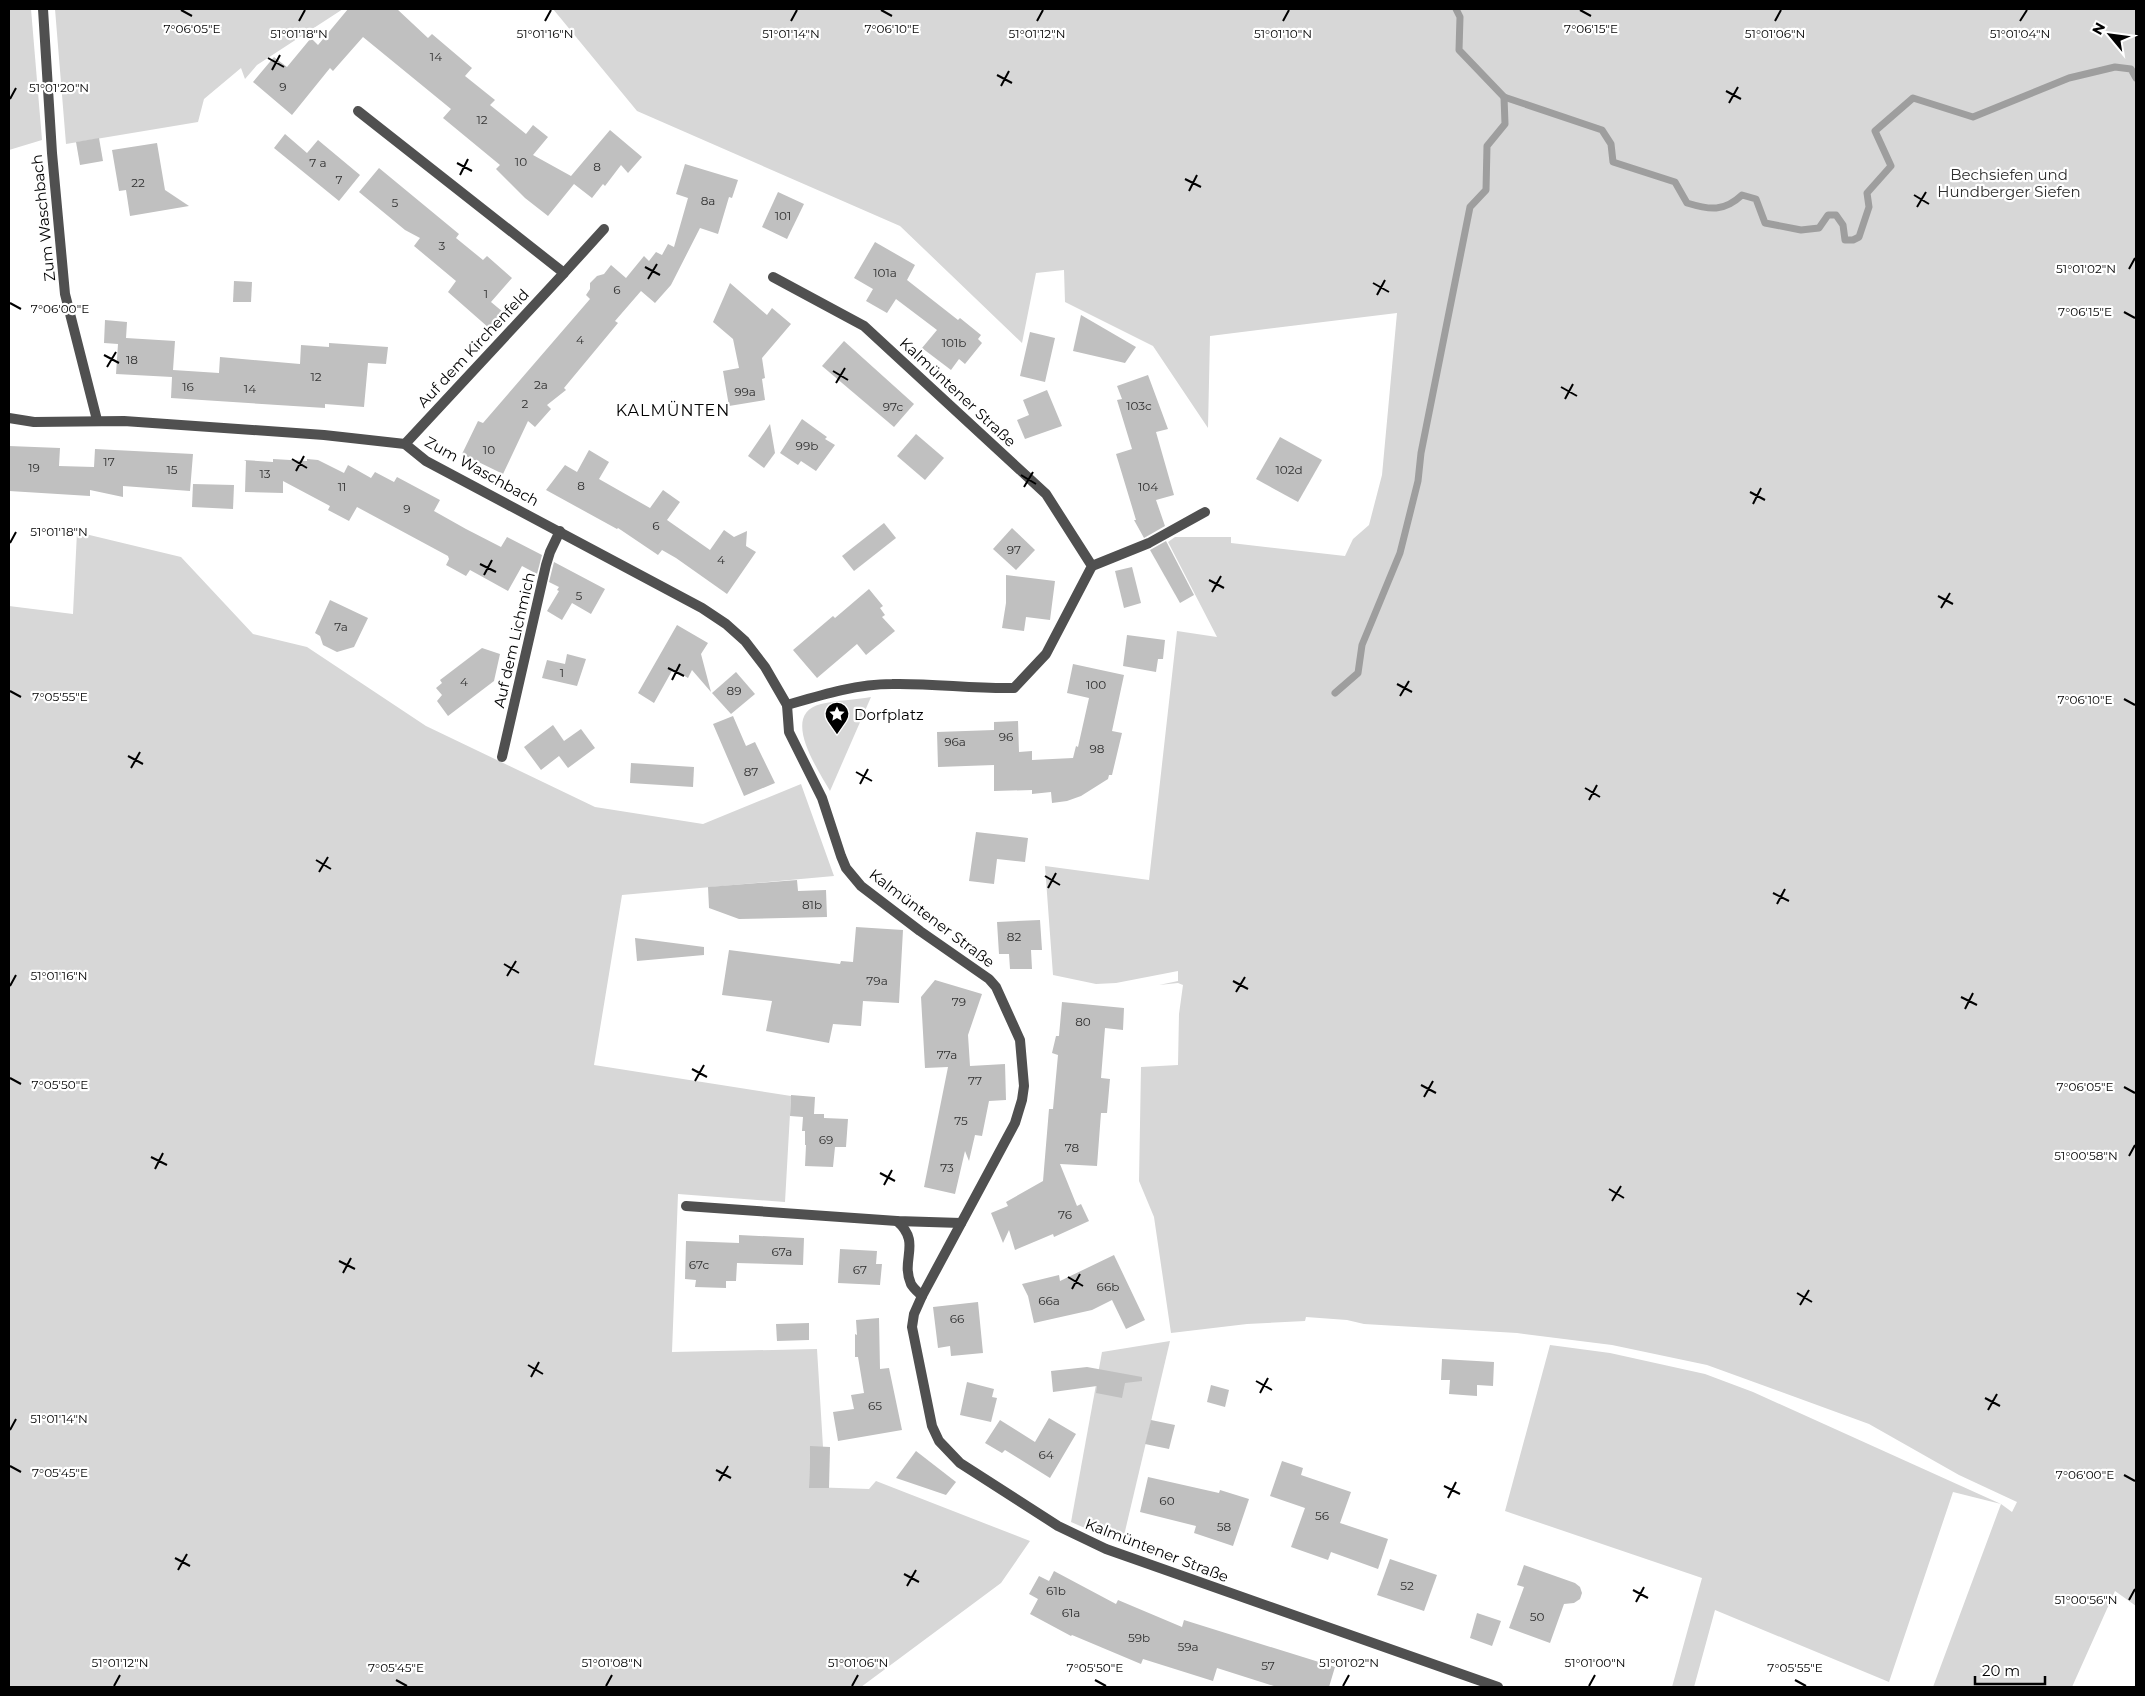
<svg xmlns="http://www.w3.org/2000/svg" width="2145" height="1696" font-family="Montserrat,sans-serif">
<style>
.green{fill:#d7d7d7}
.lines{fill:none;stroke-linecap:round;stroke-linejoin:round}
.stream{stroke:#9e9e9e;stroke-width:7}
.building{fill:#c0c0c0}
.minor{stroke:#505050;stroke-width:10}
.ticks{fill:none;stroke:#000;stroke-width:2}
.labels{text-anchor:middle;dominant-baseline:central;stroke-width:4.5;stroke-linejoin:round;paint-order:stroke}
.number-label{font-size:12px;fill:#303030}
.park-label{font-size:15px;fill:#2e2e2e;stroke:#fff}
.street-label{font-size:15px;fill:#000;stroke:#fff}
.poi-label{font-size:15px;fill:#000;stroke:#fff;text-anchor:start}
.neighbourhood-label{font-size:16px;letter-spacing:1px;fill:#000;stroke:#fff}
.ticks-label{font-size:12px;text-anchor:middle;fill:#000;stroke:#fff;stroke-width:4.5;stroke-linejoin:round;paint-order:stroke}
</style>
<rect width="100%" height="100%" fill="#fff"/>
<!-- green -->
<g class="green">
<path d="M9,9h22l11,131 -33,10z"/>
<path d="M55,9h288l-86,56 -12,14 -4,-11 -37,31 -6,23 -132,22z"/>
<path d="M553,9h1583v1597l-21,-15 -43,96h-139l68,-183 -48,-12 -64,190 -174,-72 -21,77h-22l30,-109 -197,-67 45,-166 60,8 95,21 48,18 248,112 11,8 5,-10 -58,-27 -90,-51 -162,-59 -95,-20 -95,-12 -153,-9 -17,-4 -41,-3 -1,4 -58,3 -76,9 -17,-116 -15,-36 2,-114 37,-2 1,-51 4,-29 -5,-2 -19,2 19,-4v-10l-62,12 -20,1 -43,-9 -8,-109 104,14 28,-249 40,6 -49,-95 7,-5h56v6l114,13 8,-17 16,-14 13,-50 15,-162 -187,23 -2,92 -55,-82 -88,-44 -1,-32 -28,3 -14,70 -122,-117 -263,-115z"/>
<path d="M77,532l104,25 72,77 54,13 119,79 169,81 108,17 98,-40 33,92 -212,19 -28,170 197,31 -6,106 -107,-8 -6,158 145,-3 6,98h-13l-1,40 60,2 7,-8 154,60 -29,42 -140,104h-852v-1081l64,8z"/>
<path d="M871,697l-41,94c-11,-20 -51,-77 -9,-87 16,-4 34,-4 50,-7z"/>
<path d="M1170,1341l-48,203 -51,-22 31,-170z"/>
</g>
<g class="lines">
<!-- stream -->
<g class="stream">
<path d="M1456,9l4,8 -1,33 45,47 98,33 9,14 2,18 62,20 12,21c23,7 37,9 55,-8l14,4 9,24 36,7 18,-2 9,-13h8l7,10 2,15h8l6,-3 10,-30 -2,-14 24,-27 -16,-35 38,-33 60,19 96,-39 46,-11 16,2 5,9"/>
<path d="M1335,693l23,-20 4,-28 38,-92 18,-72 3,-28 49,-246 16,-17 1,-44 18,-22 -1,-27"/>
</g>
</g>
<!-- building -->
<g class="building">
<path d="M348,9h49l31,29 4,-4 40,34 -7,8 30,24 -5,5 36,29 7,-9 15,12 -15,18 38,21 39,-46 32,27 -14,16 -7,-8 -16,21 -2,-2 -11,14 -18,-14 -26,32 -23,-18 -29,-29 4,-4 -57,-47 8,-9 -88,-72 -30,34 -3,-3 -38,47 -39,-33 21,-25 13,10 24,-29 7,7z"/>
<path d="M285,134l22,19 11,-13 42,35 -21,26 -65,-53z"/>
<path d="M99,138l4,23 -23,4 -4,-23z"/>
<path d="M157,143l8,47 24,16 -59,10 -4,-26 -7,1 -7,-41z"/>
<path d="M685,164l53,16 -6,18 -3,-1 -11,37 -18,-6 -29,57 -16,18 -14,-12 -26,30 3,2 -54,65 2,2 -19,15 4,4 -16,18 -7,-6 -25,53 -41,-20 16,-33 5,2 107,-124 -4,-4 4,-6v-6l7,-7 7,-2 7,-9 15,13 18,-22 5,5 7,-9 6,3 6,-11 6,3 14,-49 -12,-4z"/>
<path d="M379,168l80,66 -3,4 27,22 4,-4 25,22 -21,24 12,10 -14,16 -41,-36 8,-11 -42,-35 6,-8 -15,-8 -46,-38z"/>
<path d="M778,192l26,12 -17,35 -25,-12z"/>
<path d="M875,242l40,23 -8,15 51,40 2,-2 21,17 -3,4 4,4 -17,21 -6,-5 -8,11 -29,-22 15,-18 -41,-31 -9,14 -21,-12 7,-12 -19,-11z"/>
<path d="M234,281l18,1 -1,20h-18z"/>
<path d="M730,283l37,32 5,-7 19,16 -29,34 3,20 -3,1 3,21 -36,6 -6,-35 16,-3 -6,-29 -20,-17z"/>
<path d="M1081,315l55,32 -11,16 -52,-12z"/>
<path d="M105,320l22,2 -1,16 49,3 -2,29 46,3 1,-16 80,7 1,-19 28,2v-4l59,4 -2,17 -18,-1 -4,44 -39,-3v4l-154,-10 1,-21 -56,-3 2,-30 -14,-1z"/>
<path d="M1030,332l25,6 -10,44 -25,-6z"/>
<path d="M844,341l70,63 -20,23 -72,-61z"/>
<path d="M1148,375l20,54 -12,3 18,63 -18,5 9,26 -21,12 -10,-18h2l-20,-66 16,-5 -15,-49 5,-1 -5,-13z"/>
<path d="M1047,390l15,36 -37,13 -8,-19 12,-5 -6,-15z"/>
<path d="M802,419l25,18 -2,2 10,6 -19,26 -15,-10 -3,4 -18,-12z"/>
<path d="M770,424l5,29 -11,15 -16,-12z"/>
<path d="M916,434l28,24 -19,22 -28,-24z"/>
<path d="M1280,437l42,23 -24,42 -42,-23z"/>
<path d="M9,446l51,2 -1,18 35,1 1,-18 98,5 -3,37 -67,-5v11l-33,-7v6l-81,-5z"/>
<path d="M589,450l20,12 -10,17 51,29 13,-18 17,12 -13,18 43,30 14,-20 10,7 13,-6 -1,15 10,6 -29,42 -51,-36 -14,-8 -4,5 -40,-27 -1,1 -71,-39 19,-25 12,7z"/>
<path d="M273,459l34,2v-2l11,1 26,13 4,-8 23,13 4,-6 19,10 3,-5 43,23 -6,11 32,18 35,18 6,-10 35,18 -5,19 -15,-8 -14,25 -38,-21 -4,6 -20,-11 3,-6 -1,-3 -91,-49 -8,14 -21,-11 2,-4 -47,-25v12l-38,-1 1,-31 -2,-1 29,2z"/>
<path d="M193,484l41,1 -1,24 -41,-2z"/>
<path d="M884,523l12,15 -42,33 -12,-15z"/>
<path d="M1012,528l23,22 -19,20 -23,-21z"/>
<path d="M1166,541l28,54 -14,8 -30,-53z"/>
<path d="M554,562l51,27 -14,25 -19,-11 -10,17 -15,-9 12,-20 -2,-1 2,-3 -10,-5z"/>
<path d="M1132,567l9,36 -17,5 -9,-37z"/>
<path d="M1006,575l49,6 -5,39 -24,-3 -2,14 -22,-3 4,-25z"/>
<path d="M869,589l14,17 -3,2 5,7 -3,2 13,14 -29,24 -9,-11 -40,34 -24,-28 40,-34 2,2z"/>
<path d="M330,600l38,18 -14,29 -17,5 -14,-7 -3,-9 -5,-3z"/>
<path d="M677,625l31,18 -7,11 10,38 -19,-22 -4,8 -15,-9 -19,34 -16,-10z"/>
<path d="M1127,635l38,5 -2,19h-5l-2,13 -33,-6z"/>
<path d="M482,648l18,6 -6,27 -46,35 -11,-15 5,-6 -6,-7 6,-5 -2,-3z"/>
<path d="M567,654l19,5 -9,27 -35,-8 5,-18 18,4z"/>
<path d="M1073,664l51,11 -12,56 10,2 -10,42h-3l-1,4 -27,17 -14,5 -15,2 -1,-11 -19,2v-4l-38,1v-26l-56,2 -1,-35 57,-2v-8l24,-1 1,31 13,-1v9l41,-2 3,-12 2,1 11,-49 -22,-5z"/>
<path d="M736,672l19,22 -24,20 -19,-21z"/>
<path d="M733,716l13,30 9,-4 20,41 -31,13 -31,-72z"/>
<path d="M553,725l11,16 17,-12 14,19 -27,20 -9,-12 -18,14 -17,-23z"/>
<path d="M631,763l63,4 -1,20 -63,-4z"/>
<path d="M976,832l52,6 -3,24 -28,-3 -3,25 -25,-3z"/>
<path d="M797,880l1,11 28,-1 1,27 -88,2 -30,-11 -1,-21z"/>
<path d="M1040,920l2,30h-11l1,19h-22l-1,-15h-10l-2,-32z"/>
<path d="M856,927l47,3 -4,73 -36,-2 -2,25 -28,-2 -4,19 -63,-12 6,-30 -50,-6 7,-45 111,14 1,-3 12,1z"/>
<path d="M635,938l69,9v8l-67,6z"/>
<path d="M935,980l47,14 -14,41 2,31 35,-2 1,36 -17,1 -7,35 -7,-1 -6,26 -4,-10 -10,43 -31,-7 24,-120 -23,1 -4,-71z"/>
<path d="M1062,1002l62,6 -1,22 -18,-2 -4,50 9,1 -3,34h-6l-4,53 -37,-2 17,42 4,-2 8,17 -35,16 -1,-3 -38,16 -6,-20 -6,13 -12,-30 17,-7 -2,-4 37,-21 6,-72h4l5,-54 -6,-2 4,-17h3z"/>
<path d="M791,1095l24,2 -1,17h10v4l24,1 -2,28h-11l-2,20 -28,-1 1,-21h-1v-14h-3l1,-14 -13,-1z"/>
<path d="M739,1235l65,3 -1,27 -66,-2 -1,18h-10v7l-31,-1 1,-7 -11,-1 1,-38 53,2z"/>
<path d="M840,1249l37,2 -1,13h6l-2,21 -42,-2z"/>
<path d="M1114,1255l31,65 -19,9 -14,-29 -20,10 -58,13 -6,-27 -6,-12 37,-9 1,6z"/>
<path d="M978,1302l5,51 -32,3 -1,-10 -12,2 -5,-41z"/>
<path d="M879,1318l1,51 9,-1 13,62 -64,11 -5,-29 21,-3 -3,-14 13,-2 -6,-36h-3v-23l2,1 -1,-15z"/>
<path d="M809,1323v17l-32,1 -1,-17z"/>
<path d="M1442,1359l52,3 -1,24 -16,-1v11l-28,-2 1,-14h-9z"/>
<path d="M1087,1367l55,10v4l-17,2 -3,15 -26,-5 1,-7 -44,6 -2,-21z"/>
<path d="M967,1382l27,7 -2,8 5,1 -6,24 -31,-7z"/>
<path d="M1211,1385l18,5 -4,17 -18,-5z"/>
<path d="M1049,1418l27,16 -26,44 -45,-28 -3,3 -17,-10 15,-23 35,22z"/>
<path d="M1151,1420l24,5 -6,24 -24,-5z"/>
<path d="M810,1446l20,1 -1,41h-20z"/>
<path d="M916,1451l40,31 -10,13 -50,-17z"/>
<path d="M1282,1461l21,7 -2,7 50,17 -11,31 48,16 -10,30 -47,-17 -3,8 -37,-13 14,-39 -35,-12z"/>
<path d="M1148,1477l71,16 1,-3 29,9 -16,47 -39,-13 2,-7 -56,-14z"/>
<path d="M1390,1559l47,16 -13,36 -47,-16z"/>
<path d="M1524,1565l51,18 5,4 2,6 -2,6 -6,4 -10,1 -14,39 -41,-15 15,-41 -7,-2z"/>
<path d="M1054,1571l62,33 2,-4 64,27 2,-7 151,47 -6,20h-52l-60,-19 -4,13 -70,-22 -2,5 -69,-29 -1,1 -41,-22 8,-15 -9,-5 10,-18 10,5z"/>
<path d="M1477,1613l24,8 -9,25 -22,-8z"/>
</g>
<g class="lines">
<!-- minor -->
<g class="minor">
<path d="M43,9l9,144 13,141 32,126"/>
<path d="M358,111l206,162 -159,171"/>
<path d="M564,273l40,-44"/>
<path d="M773,277l91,49 182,168 46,72 -46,88 -32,34c-41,1 -81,-5 -122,-4 -36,0 -71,11 -105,21"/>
<path d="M9,418l25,4 90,-1 200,14 81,9 21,17 276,147 24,16 19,17 20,26 22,38 2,27 33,66 19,58 5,12 15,18 59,45 69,48 7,8 24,53 4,46 -2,14 -7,23 -93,173 -8,18 -2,13 20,99 7,15 21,22 98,63 48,23 392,138"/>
<path d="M1092,566l57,-23 56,-31"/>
<path d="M502,757l44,-192 4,-13 10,-21"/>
<path d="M686,1206l211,15 64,2"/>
<path d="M897,1221c25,22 3,38 14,63 2,4 8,9 11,12"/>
</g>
</g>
<!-- ticks -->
<path class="ticks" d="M181,10l11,6M881,10l11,6M1580,10l11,6M299,21l6,-11M545,21l6,-11M791,21l6,-11M1037,21l6,-11M1283,21l6,-11M1775,21l6,-11M2020,21l7,-11M268,58l16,9M272,70l8,-15M997,75l15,8M1001,86l8,-15M1726,91l15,8M10,99l6,-11M1729,103l9,-16M457,163l15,8M460,175l8,-16M1185,179l16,8M1189,191l8,-16M1914,195l15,9M1917,207l9,-15M645,267l15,8M2129,269l6,-11M648,279l9,-15M1373,283l16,9M1377,295l8,-15M10,303l11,6M2124,312l11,6M104,355l15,8M107,367l9,-15M833,371l15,9M836,383l9,-15M1561,387l16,9M1565,399l8,-15M292,459l15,9M296,471l8,-15M1021,475l15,9M1024,487l9,-15M1750,492l15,8M1753,504l8,-16M10,543l6,-11M480,564l16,8M484,575l8,-15M1209,580l15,8M1212,592l9,-16M1938,596l15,8M1941,608l9,-15M668,668l16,8M672,680l8,-16M1397,684l15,8M10,691l11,6M1400,696l9,-15M2124,699l11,6M128,756l15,8M131,768l9,-16M856,772l16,9M860,784l8,-15M1585,788l15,9M1589,800l8,-15M316,860l15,9M319,872l9,-15M1045,876l15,9M1048,888l8,-15M1773,893l16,8M1777,904l8,-15M504,964l15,9M507,976l9,-15M1233,981l15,8M10,986l6,-11M1236,992l9,-15M1961,997l16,8M1965,1009l8,-16M692,1069l15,8M10,1078l11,6M695,1081l9,-16M1421,1085l15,8M2124,1087l11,6M1424,1097l9,-16M2129,1156l6,-11M151,1157l16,8M155,1169l8,-16M880,1173l15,8M884,1185l8,-15M1609,1189l15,9M1612,1201l9,-15M339,1261l16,8M343,1273l8,-15M1068,1277l15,9M1072,1289l8,-15M1797,1293l15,9M1800,1305l9,-15M528,1365l15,9M531,1377l8,-15M1256,1381l16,9M1260,1393l8,-15M1985,1398l15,8M1988,1410l9,-16M10,1430l6,-11M10,1466l11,6M716,1470l15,8M2124,1475l11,6M719,1481l9,-15M1444,1486l16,8M1448,1498l8,-16M175,1558l15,8M178,1570l9,-16M904,1574l15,8M907,1586l9,-16M1633,1590l15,8M2129,1600l6,-11M1636,1602l8,-15M396,1680l11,6M1095,1680l11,6M1795,1680l11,6M114,1686l6,-11M606,1686l6,-11M852,1686l6,-11M1343,1686l6,-11M1589,1686l6,-11"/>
<!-- icons -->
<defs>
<symbol id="sight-pin" viewBox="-11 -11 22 30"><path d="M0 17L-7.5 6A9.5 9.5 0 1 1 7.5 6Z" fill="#000" stroke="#fff"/><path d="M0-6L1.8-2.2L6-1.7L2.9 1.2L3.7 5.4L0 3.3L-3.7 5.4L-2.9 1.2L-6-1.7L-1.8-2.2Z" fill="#fff"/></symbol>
</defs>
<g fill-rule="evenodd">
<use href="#sight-pin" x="823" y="700" width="28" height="38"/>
</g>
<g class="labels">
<!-- number labels -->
<g class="number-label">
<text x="436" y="56">14</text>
<text x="283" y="86">9</text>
<text x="482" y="119">12</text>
<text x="521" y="161">10</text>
<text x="318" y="162">7 a</text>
<text x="597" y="166">8</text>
<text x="339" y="179">7</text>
<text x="138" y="182">22</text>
<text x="708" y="200">8a</text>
<text x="395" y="202">5</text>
<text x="783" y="215">101</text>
<text x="442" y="245">3</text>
<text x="885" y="272">101a</text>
<text x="617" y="289">6</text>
<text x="486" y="293">1</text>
<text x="580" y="339">4</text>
<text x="954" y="342">101b</text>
<text x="132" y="359">18</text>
<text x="316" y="376">12</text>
<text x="541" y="384">2a</text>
<text x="188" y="386">16</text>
<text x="250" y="388">14</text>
<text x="745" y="391">99a</text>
<text x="525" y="403">2</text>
<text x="1139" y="405">103c</text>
<text x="893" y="406">97c</text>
<text x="807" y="445">99b</text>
<text x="489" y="449">10</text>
<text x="109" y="461">17</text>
<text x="34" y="467">19</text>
<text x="172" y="469">15</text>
<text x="1289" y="469">102d</text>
<text x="265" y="473">13</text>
<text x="581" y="485">8</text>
<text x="342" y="486">11</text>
<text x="1148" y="486">104</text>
<text x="407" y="508">9</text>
<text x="656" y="525">6</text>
<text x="1014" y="549">97</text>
<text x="721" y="559">4</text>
<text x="579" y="595">5</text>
<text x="341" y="626">7a</text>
<text x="562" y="672">1</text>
<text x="464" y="681">4</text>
<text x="1096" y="684">100</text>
<text x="734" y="690">89</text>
<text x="1006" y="736">96</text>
<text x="955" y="741">96a</text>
<text x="1097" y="748">98</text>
<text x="751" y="771">87</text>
<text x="812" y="904">81b</text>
<text x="1014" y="936">82</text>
<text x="877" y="980">79a</text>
<text x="959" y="1001">79</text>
<text x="1083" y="1021">80</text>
<text x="947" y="1054">77a</text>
<text x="975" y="1080">77</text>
<text x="961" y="1120">75</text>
<text x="826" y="1139">69</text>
<text x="1072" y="1147">78</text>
<text x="947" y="1167">73</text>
<text x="1065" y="1214">76</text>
<text x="782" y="1251">67a</text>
<text x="699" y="1264">67c</text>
<text x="860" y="1269">67</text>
<text x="1108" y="1286">66b</text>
<text x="1049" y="1300">66a</text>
<text x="957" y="1318">66</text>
<text x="875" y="1405">65</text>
<text x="1046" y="1454">64</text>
<text x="1167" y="1500">60</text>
<text x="1322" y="1515">56</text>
<text x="1224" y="1526">58</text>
<text x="1407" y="1585">52</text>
<text x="1056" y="1590">61b</text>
<text x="1071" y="1612">61a</text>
<text x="1537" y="1616">50</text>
<text x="1139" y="1637">59b</text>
<text x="1188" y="1646">59a</text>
<text x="1268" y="1665">57</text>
</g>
<!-- park labels -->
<g class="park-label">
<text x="2009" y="174">Bechsiefen und<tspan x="2009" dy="17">Hundberger Siefen</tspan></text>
</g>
<!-- street labels -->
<g class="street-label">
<text transform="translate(43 218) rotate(-96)">Zum Waschbach</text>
<text transform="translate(473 348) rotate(-47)">Auf dem Kirchenfeld</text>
<text transform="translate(958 392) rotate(43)">Kalmüntener Straße</text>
<text transform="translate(482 471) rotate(29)">Zum Waschbach</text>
<text transform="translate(514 640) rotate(-77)">Auf dem Lichmich</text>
<text transform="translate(932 918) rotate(37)">Kalmüntener Straße</text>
<text transform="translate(1157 1550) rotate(21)">Kalmüntener Straße</text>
</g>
<!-- poi labels -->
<g class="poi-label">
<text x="854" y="714">Dorfplatz</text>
</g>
<!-- neighbourhood labels -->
<g class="neighbourhood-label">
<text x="673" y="410">KALMÜNTEN</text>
</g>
</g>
<g class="ticks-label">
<text x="1591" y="33">7°06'15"E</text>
<text x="192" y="33">7°06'05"E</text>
<text x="892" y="33">7°06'10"E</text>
<text x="299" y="38">51°01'18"N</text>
<text x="545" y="38">51°01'16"N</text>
<text x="791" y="38">51°01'14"N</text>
<text x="1037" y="38">51°01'12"N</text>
<text x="1283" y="38">51°01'10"N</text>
<text x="1775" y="38">51°01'06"N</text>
<text x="2020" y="38">51°01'04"N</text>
<text x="59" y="92">51°01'20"N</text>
<text x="2086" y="273">51°01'02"N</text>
<text x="60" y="313">7°06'00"E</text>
<text x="2085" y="316">7°06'15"E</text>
<text x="59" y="536">51°01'18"N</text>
<text x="60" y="701">7°05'55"E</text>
<text x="2085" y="704">7°06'10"E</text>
<text x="59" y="980">51°01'16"N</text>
<text x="60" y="1089">7°05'50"E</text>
<text x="2085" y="1091">7°06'05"E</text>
<text x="2086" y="1160">51°00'58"N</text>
<text x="59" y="1423">51°01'14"N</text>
<text x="60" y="1477">7°05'45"E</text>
<text x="2085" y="1479">7°06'00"E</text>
<text x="2086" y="1604">51°00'56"N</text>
<text x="120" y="1667">51°01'12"N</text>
<text x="612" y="1667">51°01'08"N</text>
<text x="858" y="1667">51°01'06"N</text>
<text x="1349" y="1667">51°01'02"N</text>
<text x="1595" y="1667">51°01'00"N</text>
<text x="396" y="1672">7°05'45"E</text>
<text x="1095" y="1672">7°05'50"E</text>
<text x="1795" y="1672">7°05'55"E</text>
</g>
<!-- border -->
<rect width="2145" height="1696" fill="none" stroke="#000000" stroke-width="20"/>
<!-- north arrow -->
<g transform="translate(2110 35) rotate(299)" stroke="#ffffff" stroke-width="4" paint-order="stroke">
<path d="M0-4L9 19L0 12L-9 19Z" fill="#000000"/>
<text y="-8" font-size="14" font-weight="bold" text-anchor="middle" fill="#000000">N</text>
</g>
<!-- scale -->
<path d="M1975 1676v8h70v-8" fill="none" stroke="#000000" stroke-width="2.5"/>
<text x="1982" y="1676" font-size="15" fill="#000000" stroke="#ffffff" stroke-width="4" paint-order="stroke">20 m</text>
</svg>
